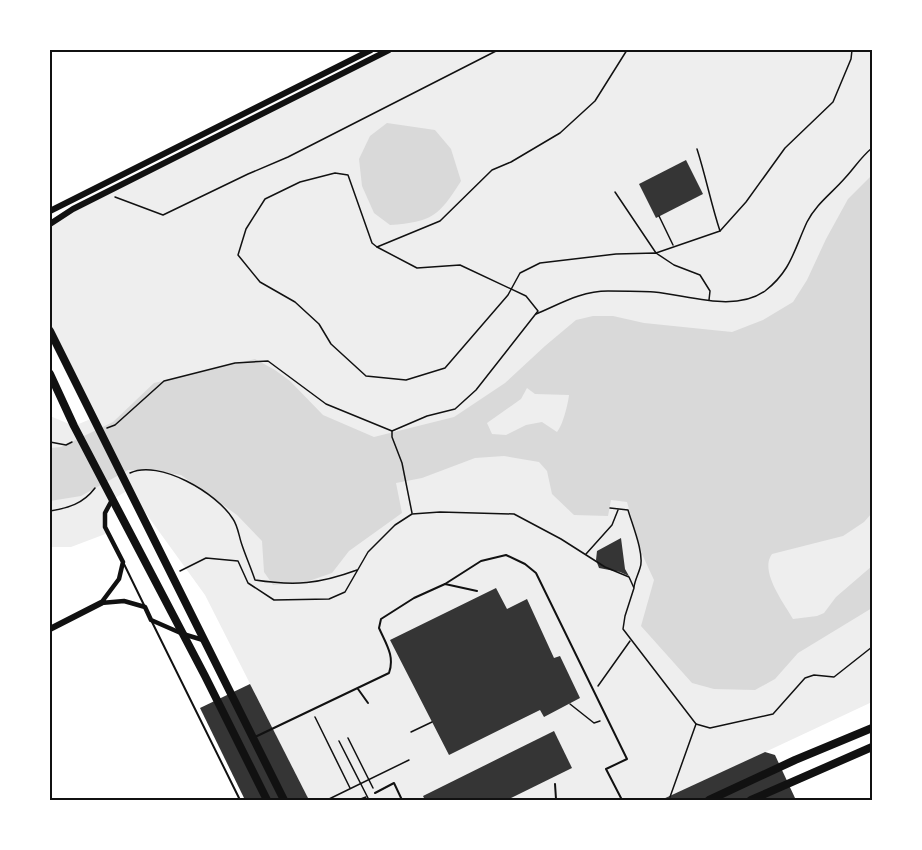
<svg xmlns="http://www.w3.org/2000/svg" width="922" height="850" font-family="Figtree,sans-serif">
<style>
.green{fill:#eee}
.water{fill:#d9d9d9;fill-rule:evenodd}
.building{fill:#353535}
.lines{fill:none;stroke-linecap:round;stroke-linejoin:round}
.path{stroke:#111;stroke-width:1.5}
.service{stroke:#111;stroke-width:2}
.minor{stroke:#111;stroke-width:4.5}
.tertiary{stroke:#111;stroke-width:6}
.primary{stroke:#111;stroke-width:8}
.neatline{fill:none;stroke:#111;stroke-width:2}
</style>
<rect width="100%" height="100%" fill="#fff"/>
<!-- green -->
<path class="green" d="M389,50h483v652l-209,98h-354l-104,-205 -76,-105c-24,12 -25,18 -21,43l-37,14h-21v-131l24,10 19,-8 -43,-87v-107z"/>
<!-- water -->
<g class="water">
<path d="M387,123l48,7 16,19 10,32c-22,35 -29,41 -71,44l-16,-12 -12,-27 -3,-27 11,-23z"/>
<path d="M872,175v338l-8,9 -21,14 -71,18c-13,17 12,49 21,65l24,-3 7,-3 12,-16 36,-31v42l-74,45 -23,26 -20,11 -41,-1 -22,-6 -51,-57 13,-46 -12,-26 -15,-52 -16,-2 -3,16 -34,-1 -22,-21 -5,-23 -8,-9 -35,-6 -29,2 -53,20 -26,5 6,30 -53,38 -17,22 -26,9 -33,3 -9,-13 -2,-31 -25,-26 -56,-40 -33,-5h-20l-47,26 -31,5v-53l11,-1 52,-25 41,-39 101,-24 20,11 15,11 33,34 51,22 80,-20 51,-34 40,-37 31,-26 17,-4h20l31,7 88,9 31,-12 30,-18 14,-22 19,-41 22,-40zM527,388l8,6 34,1c-1,9 -6,30 -12,37l-15,-10 -16,3 -20,10 -14,-1 -5,-11 34,-24z"/>
</g>
<!-- building -->
<g class="building">
<path d="M686,160l17,34 -47,24 -17,-34z"/>
<path d="M621,538l4,31 4,7 -9,-4 -21,-4 -3,-8 1,-9z"/>
<path d="M496,588l11,21 20,-10 27,59 6,-2 20,42 -36,19 -4,-7 -91,45 -59,-115z"/>
<path d="M250,684l59,116h-64l-45,-92z"/>
<path d="M554,731l18,37 -65,32h-82l-2,-4z"/>
<path d="M765,752l10,3 20,43 -3,2h-131z"/>
</g>
<g class="lines">
<!-- path -->
<g class="path">
<path d="M627,50l-32,51 -35,32 -49,29 -19,8 -52,51 -63,26 -5,-4 -24,-68 -13,-2 -35,9 -35,17 -19,30 -8,26 22,27 35,20 24,22 12,20 35,32 40,4 39,-12 63,-73 12,-22 20,-10 76,-9 40,-1 18,12 26,10 10,16 -1,9"/>
<path d="M697,149c9,28 14,55 23,82"/>
<path d="M615,192l41,61 64,-22 26,-29 39,-54 48,-46 18,-43 1,-9"/>
<path d="M115,197l48,18 85,-41 40,-17 210,-107"/>
<path d="M659,216l14,29"/>
<path d="M536,314c24,-10 45,-23 72,-23 14,0 33,0 46,1 34,3 80,21 111,-1 26,-20 29,-41 42,-69 9,-18 25,-29 38,-44 10,-11 16,-21 27,-30"/>
<path d="M107,428l8,-3 49,-44 71,-18 33,-2 58,43 66,27 35,-15 28,-7 21,-19 62,-79 -12,-15 -66,-31 -43,3 -40,-21"/>
<path d="M392,431v6l10,26 10,50"/>
<path d="M50,442l16,3 6,-3"/>
<path d="M130,473c29,-14 87,20 103,46 5,7 6,18 9,26 4,12 9,23 13,35 40,6 64,4 102,-10"/>
<path d="M610,508l18,2c4,14 17,45 12,58 -2,7 -5,12 -6,19"/>
<path d="M50,511c18,-3 33,-7 45,-23"/>
<path d="M586,554l26,-29 6,-15"/>
<path d="M180,571l26,-13 32,3 10,22 26,17 55,-1 16,-7 23,-40 27,-27 17,-11 28,-2 74,2 47,25 44,28 24,10 5,11 -9,28 -2,13 73,95 14,4 63,-14 32,-36 9,-3 20,2 38,-30"/>
<path d="M598,686l32,-45"/>
<path d="M570,704l24,19 6,-2"/>
<path d="M315,717l35,71"/>
<path d="M411,732l21,-10"/>
<path d="M348,738l25,50"/>
<path d="M339,741l30,59"/>
<path d="M670,797l26,-73"/>
<path d="M327,800l82,-40"/>
<path d="M358,800l8,-3"/>
</g>
<!-- service -->
<g class="service">
<path d="M124,564l20,41"/>
<path d="M445,584l36,-23 25,-6 19,9 11,9 91,186 -21,10 16,31"/>
<path d="M152,622l88,178"/>
<path d="M358,689l10,14"/>
<path d="M255,737l134,-64c6,-17 -3,-29 -10,-45l2,-9 33,-21 31,-14 32,7"/>
<path d="M555,784l1,15"/>
<path d="M375,793l19,-10 8,17"/>
</g>
<!-- minor -->
<path class="minor" d="M112,500l-7,13v14l18,35 -4,17 -18,24 23,-2 21,6 6,13 32,14 20,6"/>
<!-- tertiary -->
<g class="tertiary">
<path d="M50,211l321,-161"/>
<path d="M50,224l23,-15 316,-159"/>
<path d="M50,629l51,-26"/>
</g>
<!-- primary -->
<g class="primary">
<path d="M50,331l234,469"/>
<path d="M50,374l24,52 131,250 62,124"/>
<path d="M709,800l86,-40 77,-32"/>
<path d="M751,800l121,-53"/>
</g>
</g>
<!-- border -->
<rect width="922" height="850" fill="none" stroke="#ffffff" stroke-width="102"/>
<rect x="51" y="51" width="820" height="748" class="neatline"/>
</svg>
